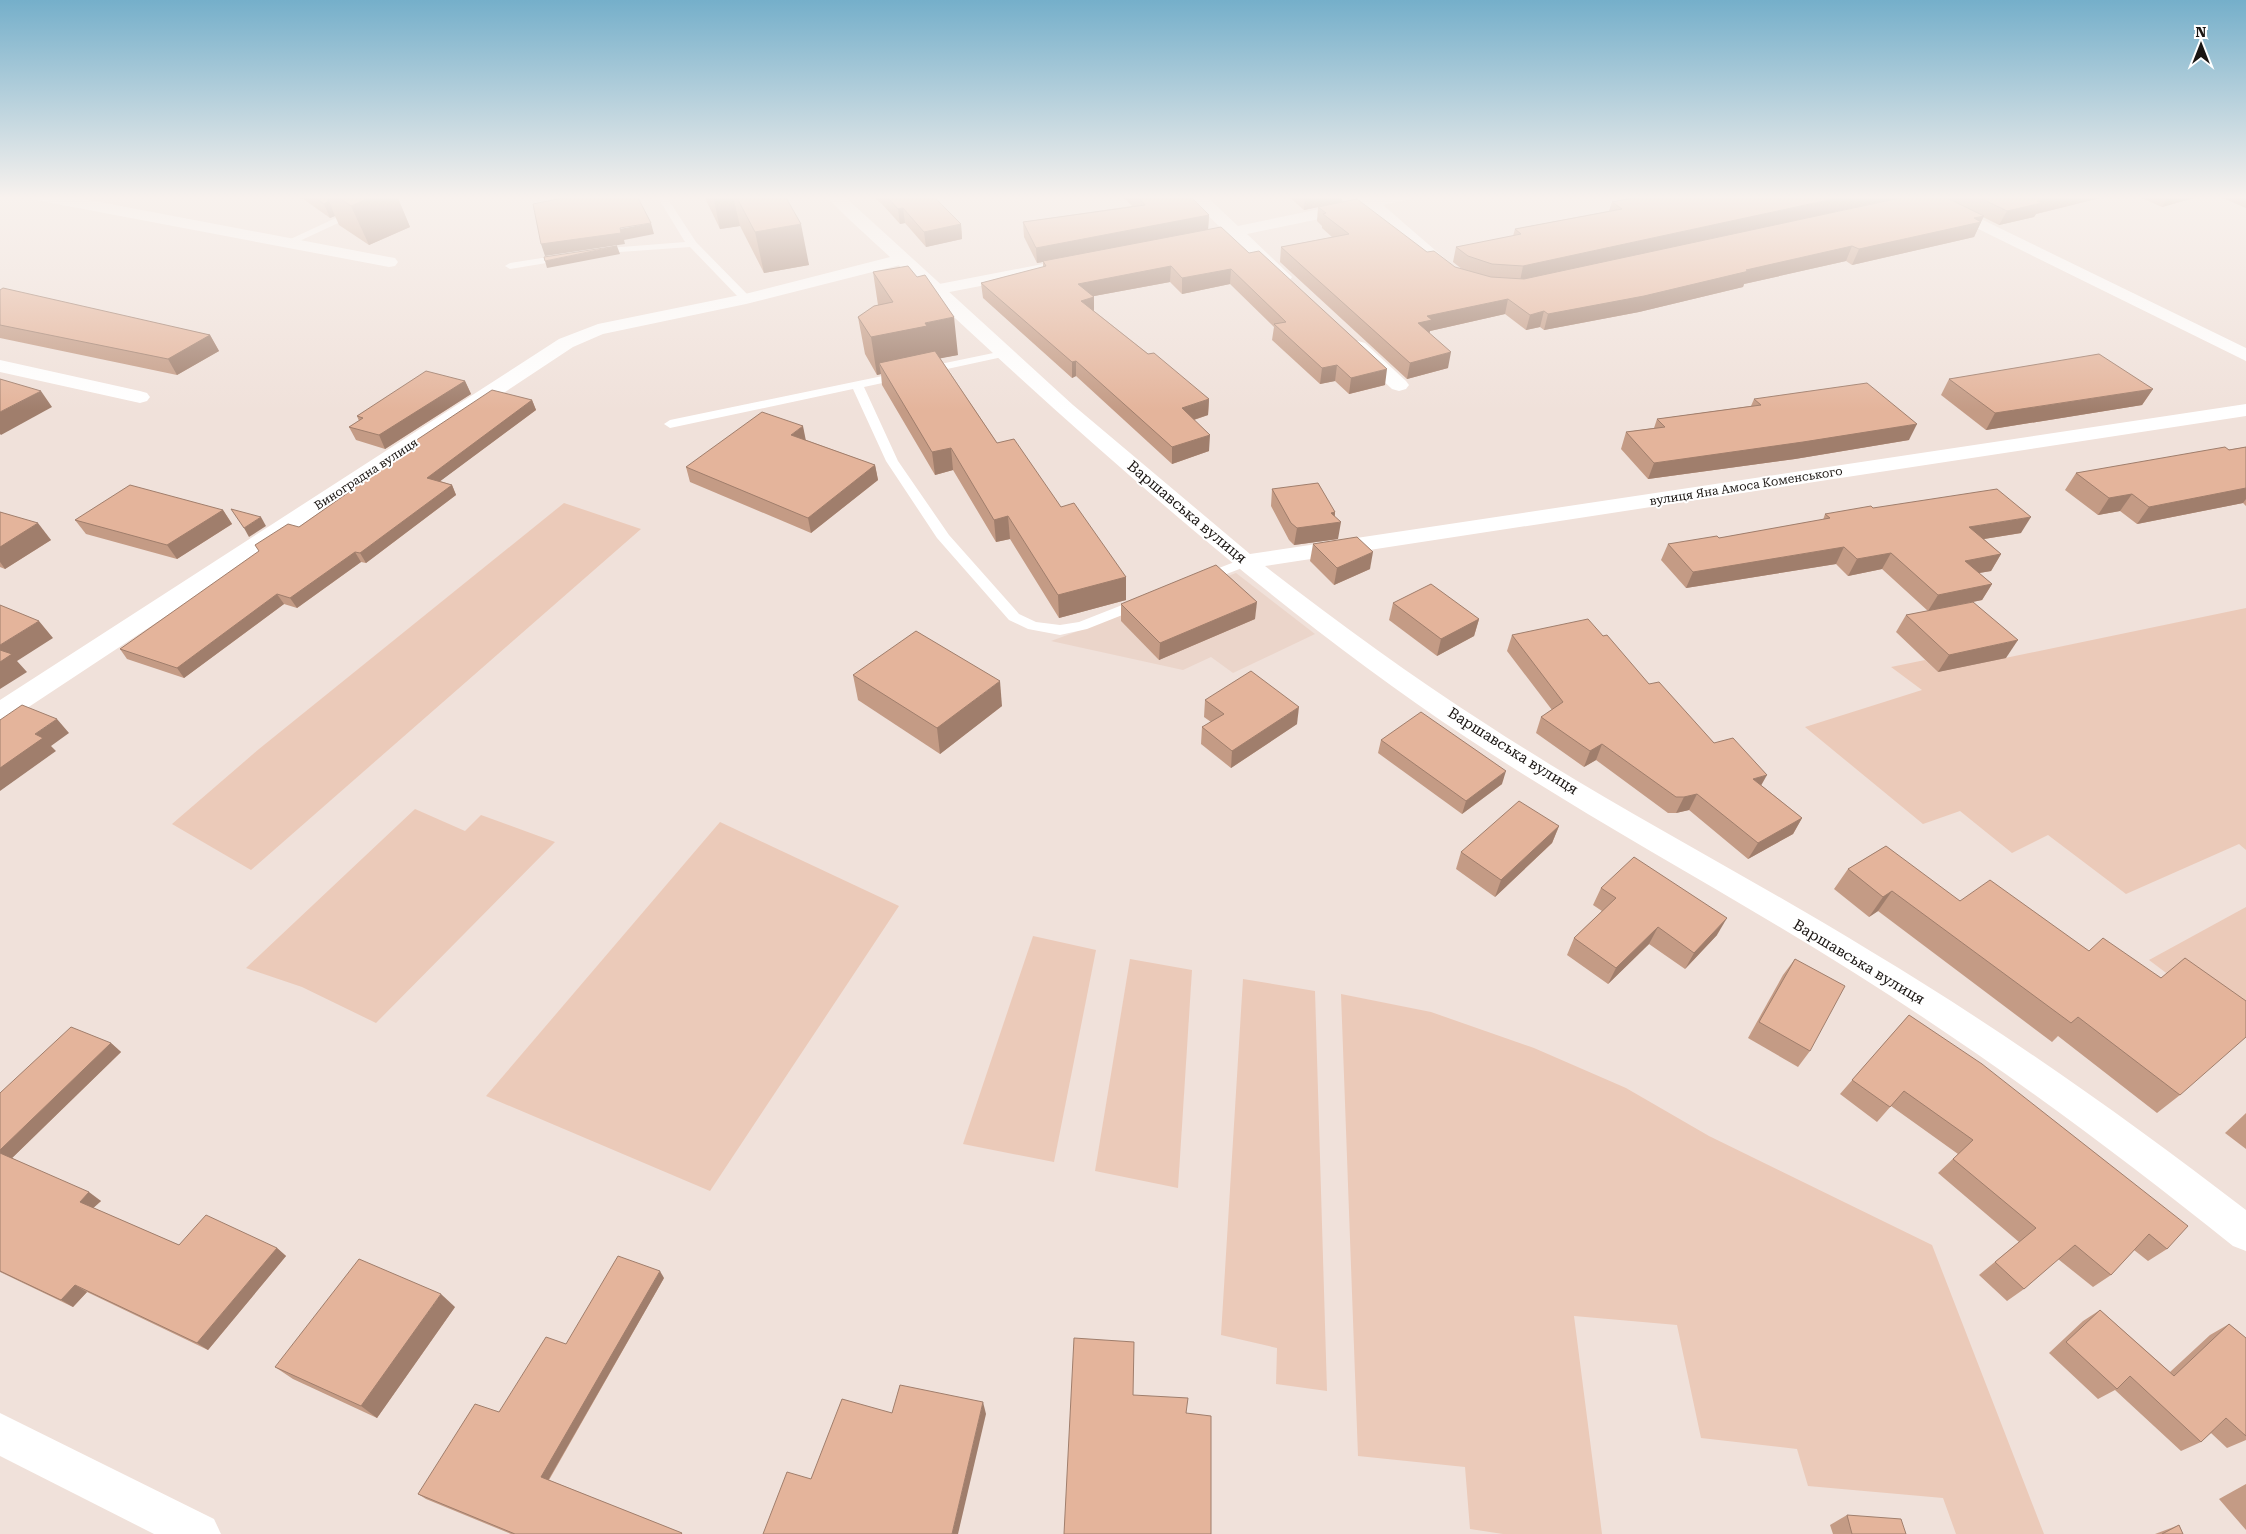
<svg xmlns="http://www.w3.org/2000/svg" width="2246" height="1534" font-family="'Roboto Serif',serif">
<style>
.built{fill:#ebd5ca}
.green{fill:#ebcab9}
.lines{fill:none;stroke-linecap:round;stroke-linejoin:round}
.service{fill:#fff;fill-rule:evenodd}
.minor{fill:#fff;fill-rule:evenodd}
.tertiary{fill:#fff;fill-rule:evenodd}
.secondary{fill:#fff;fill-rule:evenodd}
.wall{fill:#c49b85}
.shaded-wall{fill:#a07e6c}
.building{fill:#e4b49b;stroke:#a07e6c}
.labels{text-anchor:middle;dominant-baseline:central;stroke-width:4;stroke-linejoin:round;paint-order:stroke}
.far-street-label{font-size:12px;fill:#1a1512;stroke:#fff}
.street-label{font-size:15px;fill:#1a1512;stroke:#fff}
</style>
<rect width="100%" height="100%" fill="#f0e1da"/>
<!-- built -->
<path class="built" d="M1236,573l79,61 -82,39 -22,-16 -28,13 -132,-29z"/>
<!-- green -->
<g class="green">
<path d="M564,503l77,26 -390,341 -79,-46 87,-75z"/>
<path d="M2246,608v242l-7,-6 -113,50 -78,-59 -36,18 -52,-42 -37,13 -118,-97 117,-37 -31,-23 34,-7 13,12z"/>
<path d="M415,809l50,22 16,-16 74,27 -179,181 -74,-36 -56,-19z"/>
<path d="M720,822l179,84 -189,285 -224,-95z"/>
<path d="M2246,907v126l-97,-73z"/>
<path d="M1033,936l63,14 -42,212 -91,-18z"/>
<path d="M1130,959l62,11 -14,218 -83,-17z"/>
<path d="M1243,979l72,12 12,400 -51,-7 1,-36 -56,-13z"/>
<path d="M1341,994l90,18 103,36 92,40 83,48 223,109 112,289h-88l-13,-36 -135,-12 -11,-37 -96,-11 -24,-113 -103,-9 28,218h-99l-33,-5 -5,-62 -107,-11z"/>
</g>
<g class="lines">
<!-- service -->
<g class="service">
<path d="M383,196h13l-105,49 -4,1 -5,-3z"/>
<path d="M657,196h9l30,46 54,55v4h-8l-52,-54 -98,7v-4l4,-1 89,-7z"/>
<path d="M567,254l4,1v4l-61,10 -5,-3 5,-3z"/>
<path d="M1003,351l6,3 -2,2 -143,31 34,74 51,74 70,79 17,8 24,3 19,-3 61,-24 5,2 2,3 -2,3 -58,23 -27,6 -32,-6 -19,-9 -72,-82 -51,-77 -33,-72 -183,39 -6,-4 6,-4z"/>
<path d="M1245,558l5,1 2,3 -2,3 -47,18 -7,-4 2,-3z"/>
</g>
<!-- minor -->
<g class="minor">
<path d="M33,196h35l321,61 6,1 3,4 -3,4 -6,1 -348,-66 -6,-2z"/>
<path d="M1188,196h18l32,30 120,-25 -4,-5h59l-2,3 -28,6 82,71 -3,4h-12l-83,-71 -120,25 45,43 -3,4h-12l-46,-43 -40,8 -6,-1 -2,-4 2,-4 37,-8z"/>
<path d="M1946,202l300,146v13l-306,-151 -2,-3 2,-3z"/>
<path d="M902,254l6,1 3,4 -3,4 -162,41 -143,30 -30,13 -564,373 -9,2v-22l559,-361 39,-15 147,-30z"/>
<path d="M1053,262l6,1 3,4 -3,4 -125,24 -6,-1 -3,-4 3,-4 6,-1z"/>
<path d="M1358,341l7,2 41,38 3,4 -3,4 -7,2 -7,-2 -41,-38 -2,-4 2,-4z"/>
<path d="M0,360l140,31 7,2 3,4 -3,4 -7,2 -140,-31z"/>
</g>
<!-- tertiary -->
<path class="tertiary" d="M826,196h18l229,209 177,149 996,-150v12l-981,150c72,56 145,109 221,158 125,82 259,150 386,228 130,78 254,166 374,258v41l-13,-5c-122,-98 -248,-191 -380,-274 -127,-80 -261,-151 -386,-234 -165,-110 -314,-239 -460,-372 -39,-36 -78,-72 -117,-109 -21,-20 -44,-39 -64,-61z"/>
<!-- secondary -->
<path class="secondary" d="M0,1413l214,106 7,15h-67l-154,-78z"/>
</g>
<!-- wall -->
<g class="wall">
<path d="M299,196h98l13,31 -41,18 -30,-20 -4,-9 -5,2z"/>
<path d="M704,196h81l24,69 -45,8 -24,-47 -20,3z"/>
<path d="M872,196h61l28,28 1,15 -36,8 -21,-24 -5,1 -18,-20z"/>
<path d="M1122,196h68l19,19 -1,15 177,155 -36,9 -14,-13 -15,3 -48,-44 2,-13 -44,-43 -48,10 -12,-12 -76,14v15l54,43 61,45 -1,16 -14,5 15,31 -37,13 -96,-88 -4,2 -89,-80 -2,-15 62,-16v-5l-6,1 -13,-26 -1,-15 109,-16z"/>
<path d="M1288,196h54v6l85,50 28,15 8,3 -10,-8 3,-15 57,-11 2,-7 94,-18 3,-9 295,-6 -130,29 170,-27 1,-2h160l-72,18 -2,3 -35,8 -16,-8 -9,20 -122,28 -6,-4 -102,23 -1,3 -104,25 -95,18 -4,-3 -14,3 -21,-16 -75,17 -1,2 19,35 -41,11 -127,-117 1,-15 51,-10 -10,-9v-2l-5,-5 1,-14 -14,3z"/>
<path d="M2137,196h64l-39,11z"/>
<path d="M2218,196h28v12z"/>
<path d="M873,272l85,83 -18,3 57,85 64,64 65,70v23l-67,18 -49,-79 -14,3 -43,-72 -18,5 -53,-90 -1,-11 -4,1 -12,-21 -7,-37 20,-12z"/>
<path d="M0,290l210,45 9,16 -42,24 -177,-37z"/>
<path d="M1949,379l204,10 -11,16 -156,25 -45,-35z"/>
<path d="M465,381l6,13 -86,55 -29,-9 -7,-13 10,-6 -2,-5z"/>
<path d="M1754,399l155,41 -114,19 -147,20 -27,-30 5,-17 28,-4 3,-9 94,-13z"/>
<path d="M532,400l4,10 -96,71 12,4 4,10 -90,68 -5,-1 -64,46 -13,-4 -100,74 -57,-19 -7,-10 179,-122 109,-76 -2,-4z"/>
<path d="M806,440l69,25 3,15 -67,53 -121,-51 -4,-15z"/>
<path d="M2246,447v59l-3,-3 -106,21 -17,-13 -22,4 -33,-25 11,-17z"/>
<path d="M1272,489l63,23v4l3,23 -44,6 -5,-5 -18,-34z"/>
<path d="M1873,508l148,25 -37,6 17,15 -10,17 -12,2 13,11 -10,16 -48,10 72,48 -68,14 -42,-40 10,-17 22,-4 -46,-42 -34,7 -12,-12 -150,24 -25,-28 7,-16 51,-6 104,-18 2,-6z"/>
<path d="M223,510l9,14 -55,35 -91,-25 -11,-14z"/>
<path d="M0,512l51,28 -46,29 -5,-2z"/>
<path d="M1313,544l57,25 -36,16 -24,-24z"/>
<path d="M1393,603l86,16 -5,17 -37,20 -48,-36z"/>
<path d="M1121,604l134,15 -96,41 -38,-39z"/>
<path d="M1512,635l91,1 46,48 112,101 41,33 -9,16 -45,25 -59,-49 -13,3h-8l-72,-53 -12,7 -48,-34 5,-16 11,-7 -45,-59z"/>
<path d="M853,675l149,31 -62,48 -82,-54z"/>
<path d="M1205,700l92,24 -66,44 -30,-24 1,-17 9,-5 -7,-5z"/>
<path d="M1381,740l121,44 -40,30 -84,-61z"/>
<path d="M1559,826l-7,17 -57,54 -39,-28 5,-17z"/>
<path d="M1886,846l294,249 -23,18 -99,-77 -6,6 -174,-131 -9,6 -35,-28 14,-20z"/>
<path d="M1601,888l116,47 -32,34 -36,-25 -41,40 -41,-29 7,-17 28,-27 -9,-6z"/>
<path d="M1795,959l15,92 -12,16 -50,-29 35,-63z"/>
<path d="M1909,1015l258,234 -19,12 -14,-11 -23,25 -18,12 -35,-28 -34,30 -17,12 -28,-26 40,-33 -81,-69 20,-19 -67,-48 -14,16 -37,-28z"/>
<path d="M111,1043l10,9 -109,106 89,43 -8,7 86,37 98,3 9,8 -78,94 -121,-58 -14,15 -73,-35v-179z"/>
<path d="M2246,1113v36l-21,-16z"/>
<path d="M664,1278l-115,202 134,54h-172l-85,-35 -8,-5 148,-150z"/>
<path d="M455,1307l-78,111 -84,-39 -18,-12z"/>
<path d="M2100,1310l70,62 40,-37 19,-11 17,14v102l-19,8 -16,-15 -10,9 -20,9 -66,-61 -17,9 -49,-46 34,-32z"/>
<path d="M2246,1484v46l-27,-31z"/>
<path d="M1847,1515l59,19h-73l-3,-9z"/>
<path d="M2179,1525l4,9h-28z"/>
</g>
<!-- shaded-wall -->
<g class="shaded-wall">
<path d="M373,196h24l13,31 -41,18 -18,-39z"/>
<path d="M713,196h20l7,30 -20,3z"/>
<path d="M1305,196h37v6l-38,8z"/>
<path d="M1847,196h60l-387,85 3,-15z"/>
<path d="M2057,196h51l-72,18 -2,3 -35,8 8,-14 30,-10z"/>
<path d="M2168,196h33l-39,11z"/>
<path d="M329,201l6,15 -5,2 -6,-14z"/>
<path d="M903,208l2,15 -5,1 -2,-15z"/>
<path d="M1209,215l-1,15 -171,33 -1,-15z"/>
<path d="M1984,216l-10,21 -122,28 7,-16z"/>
<path d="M651,223l3,11 -30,6 1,4 -80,12 -4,-12z"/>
<path d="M801,224l8,41 -45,8 -9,-41z"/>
<path d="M961,224l1,15 -36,8 -2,-15z"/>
<path d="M617,246l3,8 -73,14 -2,-7z"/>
<path d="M1852,246l-6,15 -102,23 -1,3 -104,25 -95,18 4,-16z"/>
<path d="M1171,266l-1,16 -92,17v-15z"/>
<path d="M1231,269l-1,15 -48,10v-16z"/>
<path d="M1094,297v15l-13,-11z"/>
<path d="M1508,299l-3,15 -75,17 -1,5 -11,-13 9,-7z"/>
<path d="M1544,311l-4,16 -14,3 4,-15z"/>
<path d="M954,317l4,38 -26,5 -53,3 2,11 -4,1 -6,-38 54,-14z"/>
<path d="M210,335l9,16 -42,24 -9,-16z"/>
<path d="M1451,352l-3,16 -41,11 3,-16z"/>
<path d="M1076,361v15l-4,2v-16z"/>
<path d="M1337,365l-2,16 -15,3 2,-16z"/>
<path d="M1387,369l-2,16 -36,9 2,-16z"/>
<path d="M465,381l6,13 -86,55 -6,-14z"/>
<path d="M2153,389l-11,16 -156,25 9,-17z"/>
<path d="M41,391l11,16 -51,28 -1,-1v-22z"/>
<path d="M1209,399l-1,16 -27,9 1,-16z"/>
<path d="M532,400l4,10 -105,78 -4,-10z"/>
<path d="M1917,424l-8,16 -114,19 -147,20 6,-16z"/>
<path d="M803,426l3,15 -15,-6z"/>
<path d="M1210,435l-1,16 -37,13v-17z"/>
<path d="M951,448l2,22 -18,5 -3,-23z"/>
<path d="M875,465l3,15 -67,53 -3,-15z"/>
<path d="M452,485l4,10 -90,68 -6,-10z"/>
<path d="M2246,488v11l-3,4 -106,21 12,-17z"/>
<path d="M2132,494l-12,17 -22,4 11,-17z"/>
<path d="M223,510l9,14 -55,35 -10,-14z"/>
<path d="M1335,512l-1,11 7,-1 -3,17 -44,6 3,-17 34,-15z"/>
<path d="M1008,516l2,23 -14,3 -2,-22z"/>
<path d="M261,517l5,9 -17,11 -5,-9z"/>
<path d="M2031,517l-10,16 -62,10 10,-16z"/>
<path d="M38,523l13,17 -46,29 -5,-7v-15z"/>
<path d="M1844,547l-8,17 -150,24 7,-16z"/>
<path d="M355,552l6,10 -64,46 -7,-10z"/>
<path d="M1373,552l-3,17 -36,16 3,-17z"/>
<path d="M1891,553l-9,16 -34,7 9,-17z"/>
<path d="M2001,554l-10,17 -36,6 10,-16z"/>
<path d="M1126,577v23l-67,18 -1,-23z"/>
<path d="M1992,584l-10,16 -54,11 10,-16z"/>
<path d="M277,594l7,10 -100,74 -7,-10z"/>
<path d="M1257,602l-2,17 -96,41 1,-17z"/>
<path d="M1479,619l-5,17 -37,20 4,-17z"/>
<path d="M39,621l14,17 -36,23 10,11 -27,17v-44z"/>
<path d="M2018,640l-12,18 -68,14 11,-17z"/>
<path d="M1000,681l2,25 -62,48 -3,-26z"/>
<path d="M1299,707l-2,17 -66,44 1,-17z"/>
<path d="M57,719l12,14 -18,13 5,5 -56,40v-23l35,-34z"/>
<path d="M1602,744l-6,16 -12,7 6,-16z"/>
<path d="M1506,771l-4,13 -40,30 4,-13z"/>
<path d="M1767,775l-9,16 -5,-12z"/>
<path d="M1697,794l-8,16 -13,3 8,-16z"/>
<path d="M1802,818l-9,16 -45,25 10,-16z"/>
<path d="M1559,826l-7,17 -57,54 6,-17z"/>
<path d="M1892,891l-14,20 -9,6 14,-20z"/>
<path d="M1727,918l-10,17 -32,34 9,-16z"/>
<path d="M1658,927l-9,17 -41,40 8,-16z"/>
<path d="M111,1043l10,9 -111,108 -10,-6v-4z"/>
<path d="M89,1192l12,9 -10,9 -11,-8z"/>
<path d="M277,1248l9,8 -78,94 -11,-7z"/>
<path d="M660,1271l4,7 -117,204 -6,-5z"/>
<path d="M75,1285l12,7 -14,15 -12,-7z"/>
<path d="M441,1294l14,13 -78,111 -16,-12z"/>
<path d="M983,1402l3,12 -28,120h-6z"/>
</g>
<!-- building -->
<g class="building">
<path d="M313,196h13l3,5 -5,3z"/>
<path d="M337,196h36l-22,10z"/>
<path d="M573,196h64l14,27 -31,5 1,5 -80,11 -8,-40z"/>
<path d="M736,196h49l16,28 -46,8z"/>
<path d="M886,196h47l28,28 -37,8 -21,-24 -5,1z"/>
<path d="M1137,196h53l19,19 -173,33 -13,-26 122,-17z"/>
<path d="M1643,196h204l-324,70 -31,-2 -24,-8 -12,-9 65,-13 -6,-5 107,-20 -10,-7z"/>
<path d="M1909,196h34l41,20 -10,2 7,4 -122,27 -7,-3 -106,24 3,1 -105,25 -96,18 -4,-3 -14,4 -22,-16 -81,17 5,4 -14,3 33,29 -41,11 -129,-116 68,-13 -26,-20 3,-1 -8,-6 39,-8 70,53 7,-1 21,16 36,10 33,2z"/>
<path d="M1976,196h81l-20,5 5,2 -35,8z"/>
<path d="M1221,227l28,26 10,-2 128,118 -36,9 -14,-13 -15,3 -48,-44 12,-2 -55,-53 -49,9 -11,-12 -93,18 16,13 -13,4 67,53 6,-1 55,46 -27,9 28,27 -38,12 -96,-86 -4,1 -91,-79 65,-17 -3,-5z"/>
<path d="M617,246l-72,15 -1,-4z"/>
<path d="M908,266l9,11 8,-2 29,42 -29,6 2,3 -56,11 -13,-20 16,-11 19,-4 -20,-30z"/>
<path d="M3,288l207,47 -42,24 -168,-34v-35z"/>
<path d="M935,351l62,92 17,-4 47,68 13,-4 52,74 -68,18 -50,-79 -14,4 -43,-72 -19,4 -53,-89z"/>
<path d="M2099,354l54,35 -158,24 -46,-34z"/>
<path d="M426,371l39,10 -86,54 -30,-8 14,-9 -6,-2z"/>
<path d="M0,379l41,12 -41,21z"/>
<path d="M1867,383l50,41 -114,18 -149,21 -28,-31 39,-5 -8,-8 104,-14 -7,-6z"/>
<path d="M492,390l40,10 -105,78 25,7 -92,68 -5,-1 -65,46 -13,-4 -100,74 -57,-19 139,-98 -4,-6 33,-21 11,3 113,-79 -6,-1z"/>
<path d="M762,412l41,14 -12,9 84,30 -67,53 -122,-51z"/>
<path d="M2225,447l4,3 17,-3v41l-97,19 -17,-13 -23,4 -33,-25z"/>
<path d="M1318,483l17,29 -4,1 10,9 -44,6 -6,-5 -19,-34z"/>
<path d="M130,485l93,25 -56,35 -92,-25z"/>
<path d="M1997,489l34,28 -62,10 32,27 -36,7 27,23 -54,11 -47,-42 -34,6 -13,-12 -151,25 -25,-28 49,-8 2,2 111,-20 -5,-4 46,-8 2,2z"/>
<path d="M231,509l30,8 -17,11z"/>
<path d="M0,512l38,11 -38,24z"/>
<path d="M1357,537l16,15 -36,16 -24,-24z"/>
<path d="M1216,565l41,37 -97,41 -39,-39z"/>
<path d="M1431,584l48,35 -38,20 -48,-36z"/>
<path d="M1973,602l45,38 -69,15 -43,-40z"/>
<path d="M0,605l39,16 -39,24z"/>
<path d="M1588,619l15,17 4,-1 42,49 10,-2 55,61 19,-5 34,37 -14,4 49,39 -44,25 -61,-49 -13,3h-8l-74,-53 -12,7 -49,-34 22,-15 -51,-67z"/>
<path d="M916,631l84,50 -63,47 -84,-53z"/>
<path d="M0,650l12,4 -12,8z"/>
<path d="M1251,671l48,36 -67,44 -30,-24 22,-13 -19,-14z"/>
<path d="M22,705l35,14 -22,15 8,4 -43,30v-48z"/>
<path d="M1421,712l85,59 -40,30 -85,-61z"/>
<path d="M1519,801l40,25 -58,54 -40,-28z"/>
<path d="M1886,846l74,55 30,-21 99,71 14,-13 58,40 24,-20 61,43v36l-66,58 -102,-78 -7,6 -179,-132 -9,6 -35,-28z"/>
<path d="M1634,857l93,61 -33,35 -36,-26 -42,41 -42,-30 42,-40 -15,-10z"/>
<path d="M1795,959l50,27 -35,65 -51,-29z"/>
<path d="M1909,1015l73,49 206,162 -21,23 -18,-15 -38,41 -36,-30 -51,44 -29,-27 41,-34 -83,-69 20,-19 -69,-49 -14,16 -38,-27z"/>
<path d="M71,1027l40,16 -111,107v-57z"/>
<path d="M0,1153l89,39 -9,10 99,43 27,-30 71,33 -80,95 -122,-58 -14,15 -61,-29z"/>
<path d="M618,1256l42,15 -119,206 141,56 -1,1h-166l-97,-40 57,-90 24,8 47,-75 20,7z"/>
<path d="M359,1259l82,35 -80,112 -86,-39z"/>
<path d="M2100,1310l74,66 55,-52 17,14v98l-20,-18 -25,24 -71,-66 -13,13 -51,-47z"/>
<path d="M1074,1338l60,4 -1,53 55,3 -2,15 25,3v118h-147z"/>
<path d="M900,1385l83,17 -31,132h-189l24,-62 24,7 31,-80 50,14z"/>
<path d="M1847,1515l54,4 5,15h-54z"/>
<path d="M2179,1525l4,9h-21z"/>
</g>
<!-- sky -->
<linearGradient id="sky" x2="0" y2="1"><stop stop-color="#75afca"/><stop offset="0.48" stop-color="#f8f2ee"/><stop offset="1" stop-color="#f8f2ee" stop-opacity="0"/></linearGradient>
<rect width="2246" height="411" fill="url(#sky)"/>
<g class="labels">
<!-- far-street labels -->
<g class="far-street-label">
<text transform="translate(366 474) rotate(-33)">Виноградна вулиця</text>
<text transform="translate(1746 486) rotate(-9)">вулиця Яна Амоса Коменського</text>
</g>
<!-- street labels -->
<g class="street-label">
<text transform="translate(1187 512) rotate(40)">Варшавська вулиця</text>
<text transform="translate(1513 751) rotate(32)">Варшавська вулиця</text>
<text transform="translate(1859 962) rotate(31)">Варшавська вулиця</text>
</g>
</g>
<!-- north arrow -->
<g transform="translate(2201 45)" stroke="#ffffff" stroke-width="4" paint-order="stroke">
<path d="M0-4L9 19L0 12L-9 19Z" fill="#1a1512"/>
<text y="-8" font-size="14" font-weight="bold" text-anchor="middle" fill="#1a1512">N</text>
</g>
</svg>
